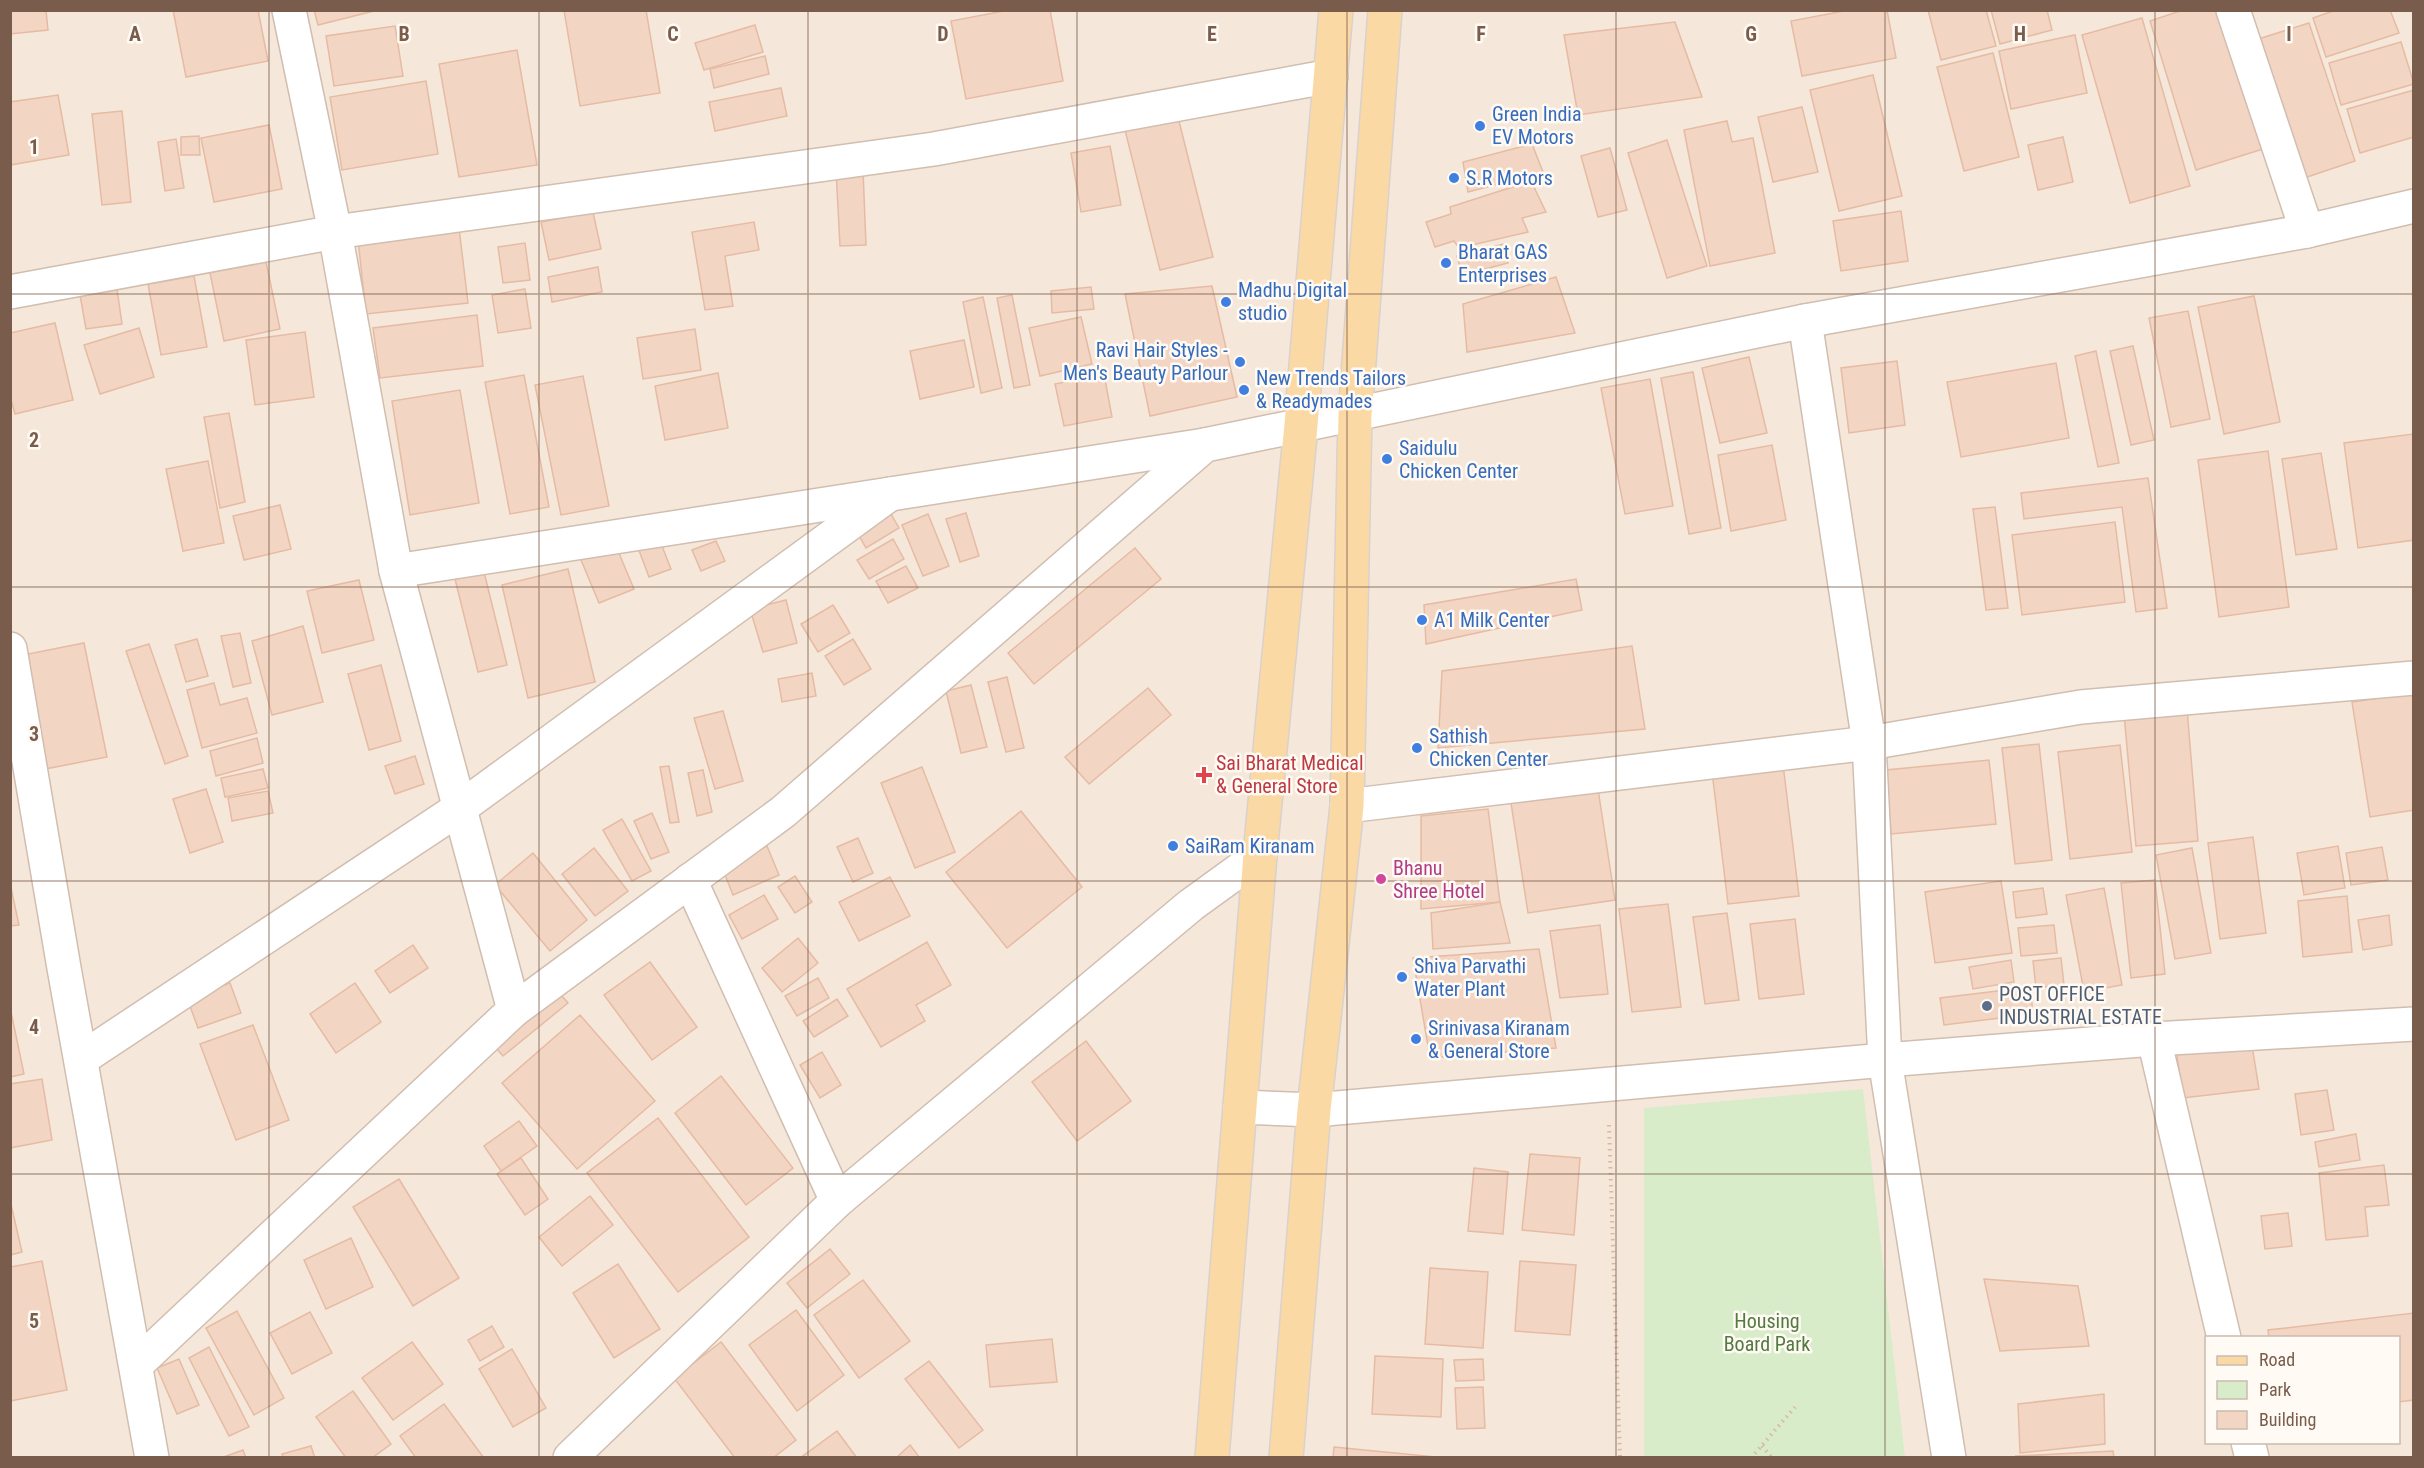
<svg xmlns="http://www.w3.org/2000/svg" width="2424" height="1468" font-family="'Roboto Condensed',sans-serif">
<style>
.residential{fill:#f5e8da;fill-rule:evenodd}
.green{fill:#d8ecc9}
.building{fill:#f3d5c3;stroke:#e6bba3;stroke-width:1.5}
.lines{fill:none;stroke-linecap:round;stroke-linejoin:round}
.minor-casing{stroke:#d1beb0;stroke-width:36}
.major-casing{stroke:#dad1cd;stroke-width:36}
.path{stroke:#d9b8a5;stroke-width:4;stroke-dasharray:1.5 4.5;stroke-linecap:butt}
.minor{stroke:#fff;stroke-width:33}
.major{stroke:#fbd9a5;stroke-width:33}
.grid{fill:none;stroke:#7a5c4d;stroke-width:1.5;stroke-opacity:0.55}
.shop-dot{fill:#3f7fe0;stroke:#fffaf3;stroke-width:2}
.health-dot{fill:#e0444e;stroke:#fffaf3;stroke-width:2}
.hotel-dot{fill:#d1479c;stroke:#fffaf3;stroke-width:2}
.service-dot{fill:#5c6f8a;stroke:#fffaf3;stroke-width:2}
.labels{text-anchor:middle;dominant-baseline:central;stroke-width:5;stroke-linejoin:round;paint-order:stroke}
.shop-label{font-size:20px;fill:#366cbe;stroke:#fffaf3;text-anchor:start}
.health-label{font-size:20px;fill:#be3a42;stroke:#fffaf3;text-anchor:start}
.hotel-label{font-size:20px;fill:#b23c85;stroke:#fffaf3;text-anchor:start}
.service-label{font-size:20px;fill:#4e5e75;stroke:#fffaf3;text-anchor:start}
.park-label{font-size:20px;fill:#537a41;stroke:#fffaf3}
.grid-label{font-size:20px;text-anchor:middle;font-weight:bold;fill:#7a5c4d;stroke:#fffaf3;stroke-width:5;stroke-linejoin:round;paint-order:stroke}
</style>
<rect width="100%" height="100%" fill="#fdf6ec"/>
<!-- residential -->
<path class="residential" d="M10,11h2403v1446h-2402zM2206,1338h192v104h-192z"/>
<!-- green -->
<path class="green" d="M1863,1089l42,368h-261v-349z"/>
<!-- building -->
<g class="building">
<path d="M46,10l2,20 -38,4v-23z"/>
<path d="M173,10h85l10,51 -82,16z"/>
<path d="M314,10h64l-60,15z"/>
<path d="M564,10h82l14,83 -80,13z"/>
<path d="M1009,10h41l13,71 -97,18 -15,-78z"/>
<path d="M1849,10h38l9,48 -94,18 -11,-55z"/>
<path d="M1928,10h58l10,36 -55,14z"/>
<path d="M1991,10h56l5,20 -52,14z"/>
<path d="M2183,10h37l43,139 -67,21 -46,-149z"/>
<path d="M2336,10h54l9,23 -73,24 -13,-39z"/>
<path d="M2142,18l48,168 -60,17 -48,-168z"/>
<path d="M1675,22l27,75 -124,18 -14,-80z"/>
<path d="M2309,23l46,138 -57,19 -46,-139z"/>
<path d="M755,25l8,27 -59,18 -9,-27z"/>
<path d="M395,26l8,50 -69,10 -8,-50z"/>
<path d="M2075,35l12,58 -76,16 -12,-58z"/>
<path d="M2401,42l13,42 -73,21 -12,-42z"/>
<path d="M517,50l20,115 -78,12 -20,-113z"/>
<path d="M1993,53l26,104 -55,14 -27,-104z"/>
<path d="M765,56l4,18 -55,14 -4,-19z"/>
<path d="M1873,75l29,121 -63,15 -29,-121z"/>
<path d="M426,81l12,73 -96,16 -12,-73z"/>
<path d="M781,88l6,28 -72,15 -6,-29z"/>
<path d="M2414,90v47l-54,16 -13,-44z"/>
<path d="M58,95l11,60 -59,10v-63z"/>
<path d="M1802,107l16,65 -45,10 -15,-65z"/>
<path d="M122,111l9,91 -29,3 -10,-91z"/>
<path d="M1177,113l36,144 -53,13 -36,-144z"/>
<path d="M1727,121l5,21 21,-4 22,115 -65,13 -26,-136z"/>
<path d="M269,125l13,64 -68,13 -13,-64z"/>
<path d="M199,136l1,19h-19v-18z"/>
<path d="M2063,137l10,45 -35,8 -10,-45z"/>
<path d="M176,139l8,49 -19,3 -7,-49z"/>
<path d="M1667,140l40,126 -40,12 -39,-125z"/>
<path d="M1532,144l11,28 -75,20 -5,-30z"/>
<path d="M1110,146l11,59 -40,7 -10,-59z"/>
<path d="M1610,148l17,62 -29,7 -17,-61z"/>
<path d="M836,170h27l3,75 -26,1z"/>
<path d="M1531,181l15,31 -24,6 6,14 -69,16 -5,-7 -19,6 -9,-25 25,-8 -1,-7z"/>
<path d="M1901,211l7,50 -67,10 -8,-50z"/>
<path d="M593,212l8,37 -52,11 -8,-38z"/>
<path d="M458,219l10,84 -102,11 -9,-84z"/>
<path d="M754,222l5,28 -34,6 8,50 -28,4 -13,-78z"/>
<path d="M525,243l5,37 -27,3 -5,-36z"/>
<path d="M1504,244l4,19 -46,12 -5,-19z"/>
<path d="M265,257l15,72 -56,12 -15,-73z"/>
<path d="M598,267l4,25 -50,10 -4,-25z"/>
<path d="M194,276l13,71 -46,8 -13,-71z"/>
<path d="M1556,277l19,56 -108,19 -4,-48z"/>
<path d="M1212,286l25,111 -87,19 -25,-122z"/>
<path d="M1091,287l3,22 -42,4 -1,-22z"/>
<path d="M117,289l5,35 -36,5 -6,-34z"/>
<path d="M525,289l6,39 -33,5 -6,-38z"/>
<path d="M1012,295l18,90 -16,3 -17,-90z"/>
<path d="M2254,296l26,126 -56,12 -26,-127z"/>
<path d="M983,297l19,91 -21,5 -18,-91z"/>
<path d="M2188,311l22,108 -39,8 -22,-109z"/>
<path d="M477,315l6,51 -103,12 -7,-50z"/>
<path d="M1081,317l11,47 -52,12 -11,-48z"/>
<path d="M55,323l18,77 -58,14 -5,-18v-63z"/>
<path d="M139,328l15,49 -54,17 -16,-49z"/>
<path d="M695,329l6,41 -58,9 -6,-41z"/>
<path d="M305,332l9,65 -59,8 -9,-65z"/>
<path d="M964,340l10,47 -54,12 -10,-48z"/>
<path d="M2133,346l21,94 -23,5 -21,-94z"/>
<path d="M2096,351l23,112 -21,4 -23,-111z"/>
<path d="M1749,357l18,76 -47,10 -18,-75z"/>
<path d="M1897,361l8,64 -56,8 -8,-65z"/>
<path d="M2056,363l13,75 -108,19 -14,-75z"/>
<path d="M1693,372l28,156 -32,6 -28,-156z"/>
<path d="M718,373l10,55 -63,12 -10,-54z"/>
<path d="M1104,374l8,43 -48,9 -9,-42z"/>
<path d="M524,375l25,132 -39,7 -25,-132z"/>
<path d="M583,376l26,130 -48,9 -26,-130z"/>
<path d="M1650,379l23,127 -48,8 -24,-126z"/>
<path d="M460,390l19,113 -69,12 -18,-114z"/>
<path d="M229,413l16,89 -25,6 -16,-91z"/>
<path d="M2413,434l1,106 -56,8 -14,-105z"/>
<path d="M1772,445l14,75 -55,11 -13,-76z"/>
<path d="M2268,451l21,156 -70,10 -21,-157z"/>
<path d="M2321,453l16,96 -41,6 -14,-96z"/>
<path d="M208,461l16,82 -41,8 -17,-82z"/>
<path d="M2148,478l19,130 -31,4 -14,-105 -98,12 -3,-26z"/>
<path d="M280,505l11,44 -47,11 -11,-44z"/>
<path d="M887,507l12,21 -33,20 -12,-21z"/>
<path d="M1995,507l13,101 -22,2 -13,-101z"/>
<path d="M966,513l13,43 -19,6 -14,-43z"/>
<path d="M928,514l21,52 -26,10 -21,-51z"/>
<path d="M2115,522l10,80 -103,13 -10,-80z"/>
<path d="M658,536l13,33 -22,8 -12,-32z"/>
<path d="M893,539l11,20 -35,20 -12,-19z"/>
<path d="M716,541l9,20 -24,10 -9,-21z"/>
<path d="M616,546l18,43 -35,14 -18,-43z"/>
<path d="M1135,548l26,31 -127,105 -26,-31z"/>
<path d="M906,566l12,22 -30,15 -12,-22z"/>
<path d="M568,569l27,113 -67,16 -26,-113z"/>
<path d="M484,572l23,93 -29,7 -23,-93z"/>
<path d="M1576,579l6,31 -156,34 -2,-39z"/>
<path d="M359,580l15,60 -52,13 -15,-62z"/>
<path d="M786,600l11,43 -34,9 -13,-43z"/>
<path d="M833,605l17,28 -32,19 -17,-28z"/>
<path d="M303,626l20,76 -51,13 -20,-74z"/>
<path d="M240,633l11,50 -18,4 -12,-51z"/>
<path d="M197,639l11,37 -22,6 -11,-37z"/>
<path d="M853,639l18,30 -27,16 -19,-29z"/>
<path d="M84,643l23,114 -67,13 -22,-114z"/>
<path d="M149,644l39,112 -23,8 -39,-113z"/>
<path d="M1632,646l13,83 -207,19 4,-77z"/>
<path d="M381,665l20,76 -32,9 -21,-76z"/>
<path d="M812,673l4,23 -34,6 -4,-23z"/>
<path d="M1007,677l17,71 -18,4 -18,-70z"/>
<path d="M214,683l6,22 27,-7 10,35 -55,15 -15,-58z"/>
<path d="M971,685l16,62 -26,6 -15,-62z"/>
<path d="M1148,688l23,27 -82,69 -24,-27z"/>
<path d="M2414,693v117l-44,7 -18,-115z"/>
<path d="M2187,709l11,132 -62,5 -12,-132z"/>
<path d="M723,711l20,70 -28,8 -21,-71z"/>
<path d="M257,738l6,25 -47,13 -6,-25z"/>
<path d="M2039,744l13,116 -37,4 -13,-116z"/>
<path d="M2120,745l12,107 -62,7 -12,-107z"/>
<path d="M415,756l9,28 -29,10 -10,-28z"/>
<path d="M1989,760l7,64 -105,10 -5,-64z"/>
<path d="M1783,764l16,132 -71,8 -16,-132z"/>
<path d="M669,766l10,56 -9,1 -10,-56z"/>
<path d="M922,767l33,85 -40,16 -34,-85z"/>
<path d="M263,769l5,19 -43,9 -4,-19z"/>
<path d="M703,770l9,42 -15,4 -9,-43z"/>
<path d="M206,789l17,53 -33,11 -17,-54z"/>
<path d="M1598,789l17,111 -87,13 -17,-110z"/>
<path d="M268,791l5,22 -41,8 -4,-23z"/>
<path d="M1488,809l12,93 -79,7v-93z"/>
<path d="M1021,811l61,76 -75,61 -61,-76z"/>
<path d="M652,813l17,39 -18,7 -17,-38z"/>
<path d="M622,819l29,52 -19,10 -29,-51z"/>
<path d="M2253,837l13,96 -46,6 -12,-96z"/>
<path d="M858,838l15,35 -20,9 -16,-35z"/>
<path d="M767,846l12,29 -46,20 -12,-30z"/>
<path d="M2338,846l7,42 -41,7 -7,-42z"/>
<path d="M2382,847l6,33 -37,5 -5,-32z"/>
<path d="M594,848l34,43 -33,25 -33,-42z"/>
<path d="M2192,848l19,105 -36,6 -19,-104z"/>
<path d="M533,853l54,67 -37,31 -55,-66z"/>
<path d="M795,876l17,26 -17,11 -17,-26z"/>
<path d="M890,877l20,39 -51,25 -20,-39z"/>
<path d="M2155,880l10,94 -34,4 -10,-95z"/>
<path d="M2001,881l11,72 -77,10 -10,-71z"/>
<path d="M10,883l9,42 -9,1z"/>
<path d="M2043,888l4,26 -31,4 -3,-26z"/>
<path d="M2104,888l18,97 -38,7 -18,-97z"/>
<path d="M764,895l14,24 -36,20 -13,-24z"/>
<path d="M2347,896l5,56 -49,5 -5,-56z"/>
<path d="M1500,902l10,41 -77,6 -2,-36z"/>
<path d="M1668,904l13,103 -49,5 -13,-103z"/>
<path d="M1727,913l12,87 -34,4 -12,-87z"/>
<path d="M2389,915l3,30 -29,5 -5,-30z"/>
<path d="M1795,919l9,75 -45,5 -9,-75z"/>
<path d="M1600,925l8,69 -48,4 -10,-67z"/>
<path d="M2054,925l3,28 -36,3 -3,-28z"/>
<path d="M798,938l20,25 -36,29 -20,-24z"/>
<path d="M927,942l24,43 -35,20 9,16 -44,26 -34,-58z"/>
<path d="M413,945l15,23 -38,25 -15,-22z"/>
<path d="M1539,949l17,99 -126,10 -17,-100z"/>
<path d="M2061,958l3,27 -28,3 -3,-27z"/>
<path d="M2011,960l3,22 -41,7 -4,-22z"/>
<path d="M650,962l47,65 -45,33 -48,-65z"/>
<path d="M818,978l11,20 -32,18 -12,-20z"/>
<path d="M230,983l11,30 -43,15 -11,-30z"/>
<path d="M355,983l26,39 -45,31 -26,-39z"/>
<path d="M2030,987l3,27 -89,11 -4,-27z"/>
<path d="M555,988l13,15 -65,53 -13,-15z"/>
<path d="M837,999l11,17 -34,21 -11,-16z"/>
<path d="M10,1007l14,67 -14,3z"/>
<path d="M580,1015l75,86 -78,68 -75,-86z"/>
<path d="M253,1025l36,95 -53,20 -36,-96z"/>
<path d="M2251,1039l8,50 -76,9 -7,-49z"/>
<path d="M1086,1041l45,60 -54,40 -45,-59z"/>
<path d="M822,1052l19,33 -21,13 -20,-33z"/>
<path d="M721,1076l72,92 -47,37 -71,-92z"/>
<path d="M42,1079l10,61 -42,8v-64z"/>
<path d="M2327,1090l7,40 -33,5 -6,-41z"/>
<path d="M658,1118l91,119 -71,55 -91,-119z"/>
<path d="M519,1121l18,25 -36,25 -17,-25z"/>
<path d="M2356,1134l4,26 -41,7 -4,-25z"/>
<path d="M1530,1154l50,4 -6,77 -52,-5z"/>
<path d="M521,1158l27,41 -23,16 -28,-41z"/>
<path d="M2384,1165l5,40 -24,2 3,29 -42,4 -7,-67z"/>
<path d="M1474,1168l34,4 -5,62 -35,-3z"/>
<path d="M399,1179l60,99 -46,28 -60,-99z"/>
<path d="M590,1196l23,29 -51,41 -23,-29z"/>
<path d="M10,1200l12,52 -12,3z"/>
<path d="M2288,1213l4,33 -27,3 -4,-33z"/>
<path d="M351,1238l22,49 -47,22 -22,-49z"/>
<path d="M830,1249l20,25 -43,34 -20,-25z"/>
<path d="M42,1261l25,129 -57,11v-134z"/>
<path d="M1520,1261l56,4 -6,70 -55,-4z"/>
<path d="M618,1264l42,65 -46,29 -41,-65z"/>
<path d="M1430,1268l58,4 -5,76 -58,-4z"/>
<path d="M1984,1279l94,7 11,60 -89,5z"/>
<path d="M863,1280l47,61 -51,37 -45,-63z"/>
<path d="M796,1310l48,65 -47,36 -48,-66z"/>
<path d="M237,1311l47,87 -30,17 -48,-87z"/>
<path d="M310,1312l22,41 -40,21 -22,-41z"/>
<path d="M2414,1313v87l-16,2v-64h-129l-1,-8z"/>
<path d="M492,1326l12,21 -24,14 -12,-21z"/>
<path d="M1052,1339l5,43 -67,5 -4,-42z"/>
<path d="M412,1342l31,42 -50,36 -31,-42z"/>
<path d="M721,1342l75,98 -23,18h-38l-61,-80z"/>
<path d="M209,1347l40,80 -20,9 -40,-78z"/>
<path d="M512,1349l34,59 -33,19 -34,-58z"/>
<path d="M1375,1356l68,3 -2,58 -69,-3z"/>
<path d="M179,1359l20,46 -22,9 -20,-46z"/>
<path d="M1483,1359l1,21 -28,1 -2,-21z"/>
<path d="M929,1361l54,69 -24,18 -54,-69z"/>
<path d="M1483,1387l2,41 -28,1 -2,-41z"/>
<path d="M353,1391l38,53 -19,14h-26l-30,-41z"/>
<path d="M2104,1394l1,50 -85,9 -2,-49z"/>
<path d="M444,1404l40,54h-68l-16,-22z"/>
<path d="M837,1431l20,27h-57z"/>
<path d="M910,1445l10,13h-24z"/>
<path d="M311,1446l4,12h-32l-1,-4z"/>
<path d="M1334,1447l112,11h-113z"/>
<path d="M243,1450l3,8h-25z"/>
<path d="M2113,1451l1,7 -99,-2z"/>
</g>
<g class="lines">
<defs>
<g id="minor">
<path d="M2233,10l74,221"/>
<path d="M1331,76l-397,73 -599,83 61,339 118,439 269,-198 422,-367 600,-124 502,-90 107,-25"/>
<path d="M10,292l325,-60 -46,-222"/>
<path d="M1805,321l64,422 16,317 269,-21 260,-15"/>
<path d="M396,571l809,-126"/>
<path d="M10,649l54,319 88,490"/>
<path d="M1347,806l522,-63 212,-36 333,-29"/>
<path d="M690,880l147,321 354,-296 69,-50"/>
<path d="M2154,1039l70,299"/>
<path d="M81,1059l379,-251 430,-314"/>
<path d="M1240,1107l74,3 571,-50 64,398"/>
<path d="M136,1365l378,-355"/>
<path d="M2248,1442l4,16"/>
<path d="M570,1458l267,-257"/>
</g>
<g id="major">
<path d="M1212,1458l48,-603 41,-430 35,-415"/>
<path d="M1286,1458l28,-348 33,-304 8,-391 30,-405"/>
</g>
</defs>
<!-- minor casing -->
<use href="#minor" class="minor-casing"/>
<!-- major casing -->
<use href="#major" class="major-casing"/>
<!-- path -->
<g class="path">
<path d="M1609,1125l11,333"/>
<path d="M1762,1446l10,12"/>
<path d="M1751,1458l44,-51"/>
</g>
<!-- minor -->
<use href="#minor" class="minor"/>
<!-- major -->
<use href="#major" class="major"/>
</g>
<!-- grid -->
<path class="grid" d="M269,10v1448M539,10v1448M808,10v1448M1077,10v1448M1347,10v1448M1616,10v1448M1885,10v1448M2155,10v1448M10,294h2404M10,587h2404M10,881h2404M10,1174h2404"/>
<!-- markers -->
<g class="shop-dot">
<circle cx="1480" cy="126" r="6"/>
<circle cx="1454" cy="178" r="6"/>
<circle cx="1446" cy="263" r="6"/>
<circle cx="1226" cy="302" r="6"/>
<circle cx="1240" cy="362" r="6"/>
<circle cx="1244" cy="390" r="6"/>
<circle cx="1387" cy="459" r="6"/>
<circle cx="1422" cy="620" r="6"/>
<circle cx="1417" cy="748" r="6"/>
<circle cx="1173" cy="846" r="6"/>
<circle cx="1402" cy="977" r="6"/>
<circle cx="1416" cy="1039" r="6"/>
</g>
<path class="health-dot" d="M1201 766h6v6h6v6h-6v6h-6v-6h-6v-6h6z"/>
<circle class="hotel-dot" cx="1381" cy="879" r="6"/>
<circle class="service-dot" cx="1987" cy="1006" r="6"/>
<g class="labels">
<!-- shop labels -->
<g class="shop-label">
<text x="1492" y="114">Green India<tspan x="1492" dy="23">EV Motors</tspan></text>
<text x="1466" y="178">S.R Motors</text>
<text x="1458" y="252">Bharat GAS<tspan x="1458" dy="23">Enterprises</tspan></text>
<text x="1238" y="290">Madhu Digital<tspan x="1238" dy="23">studio</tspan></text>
<text x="1228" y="350" text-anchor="end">Ravi Hair Styles -<tspan x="1228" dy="23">Men's Beauty Parlour</tspan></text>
<text x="1256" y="378">New Trends Tailors<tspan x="1256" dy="23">&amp; Readymades</tspan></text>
<text x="1399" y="448">Saidulu<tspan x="1399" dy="23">Chicken Center</tspan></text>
<text x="1434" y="620">A1 Milk Center</text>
<text x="1429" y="736">Sathish<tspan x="1429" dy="23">Chicken Center</tspan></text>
<text x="1185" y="846">SaiRam Kiranam</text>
<text x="1414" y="966">Shiva Parvathi<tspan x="1414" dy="23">Water Plant</tspan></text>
<text x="1428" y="1028">Srinivasa Kiranam<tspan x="1428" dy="23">&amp; General Store</tspan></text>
</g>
<!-- health labels -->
<g class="health-label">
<text x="1216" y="763">Sai Bharat Medical<tspan x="1216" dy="23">&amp; General Store</tspan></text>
</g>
<!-- hotel labels -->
<g class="hotel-label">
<text x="1393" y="868">Bhanu<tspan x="1393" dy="23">Shree Hotel</tspan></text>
</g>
<!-- service labels -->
<g class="service-label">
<text x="1999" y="994">POST OFFICE<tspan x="1999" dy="23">INDUSTRIAL ESTATE</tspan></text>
</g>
<!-- park labels -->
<g class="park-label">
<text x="1767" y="1321">Housing<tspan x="1767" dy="23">Board Park</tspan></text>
</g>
</g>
<g class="grid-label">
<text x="135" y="41">A</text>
<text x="404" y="41">B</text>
<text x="673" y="41">C</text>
<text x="943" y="41">D</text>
<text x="1212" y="41">E</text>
<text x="1481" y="41">F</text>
<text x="1751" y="41">G</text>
<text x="2020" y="41">H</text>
<text x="2289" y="41">I</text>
<text x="34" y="154">1</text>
<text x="34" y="447">2</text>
<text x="34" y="741">3</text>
<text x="34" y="1034">4</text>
<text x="34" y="1328">5</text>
</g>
<!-- border -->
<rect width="2424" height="1468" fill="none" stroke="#7a5c4d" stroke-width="24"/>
<!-- legend -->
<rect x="2205" y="1336" width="195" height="108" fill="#fffaf3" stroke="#cabbb1" stroke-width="1.5"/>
<rect x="2217" y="1356" width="30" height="9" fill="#fbd9a5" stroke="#cabbb1" stroke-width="1.5"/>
<text x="2259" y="1366" font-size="18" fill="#7a5c4d">Road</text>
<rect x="2217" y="1381" width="30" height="18" fill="#d8ecc9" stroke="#cabbb1" stroke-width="1.5"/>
<text x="2259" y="1396" font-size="18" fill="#7a5c4d">Park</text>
<rect x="2217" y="1411" width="30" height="18" fill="#f3d5c3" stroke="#cabbb1" stroke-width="1.5"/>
<text x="2259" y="1426" font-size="18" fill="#7a5c4d">Building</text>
</svg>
